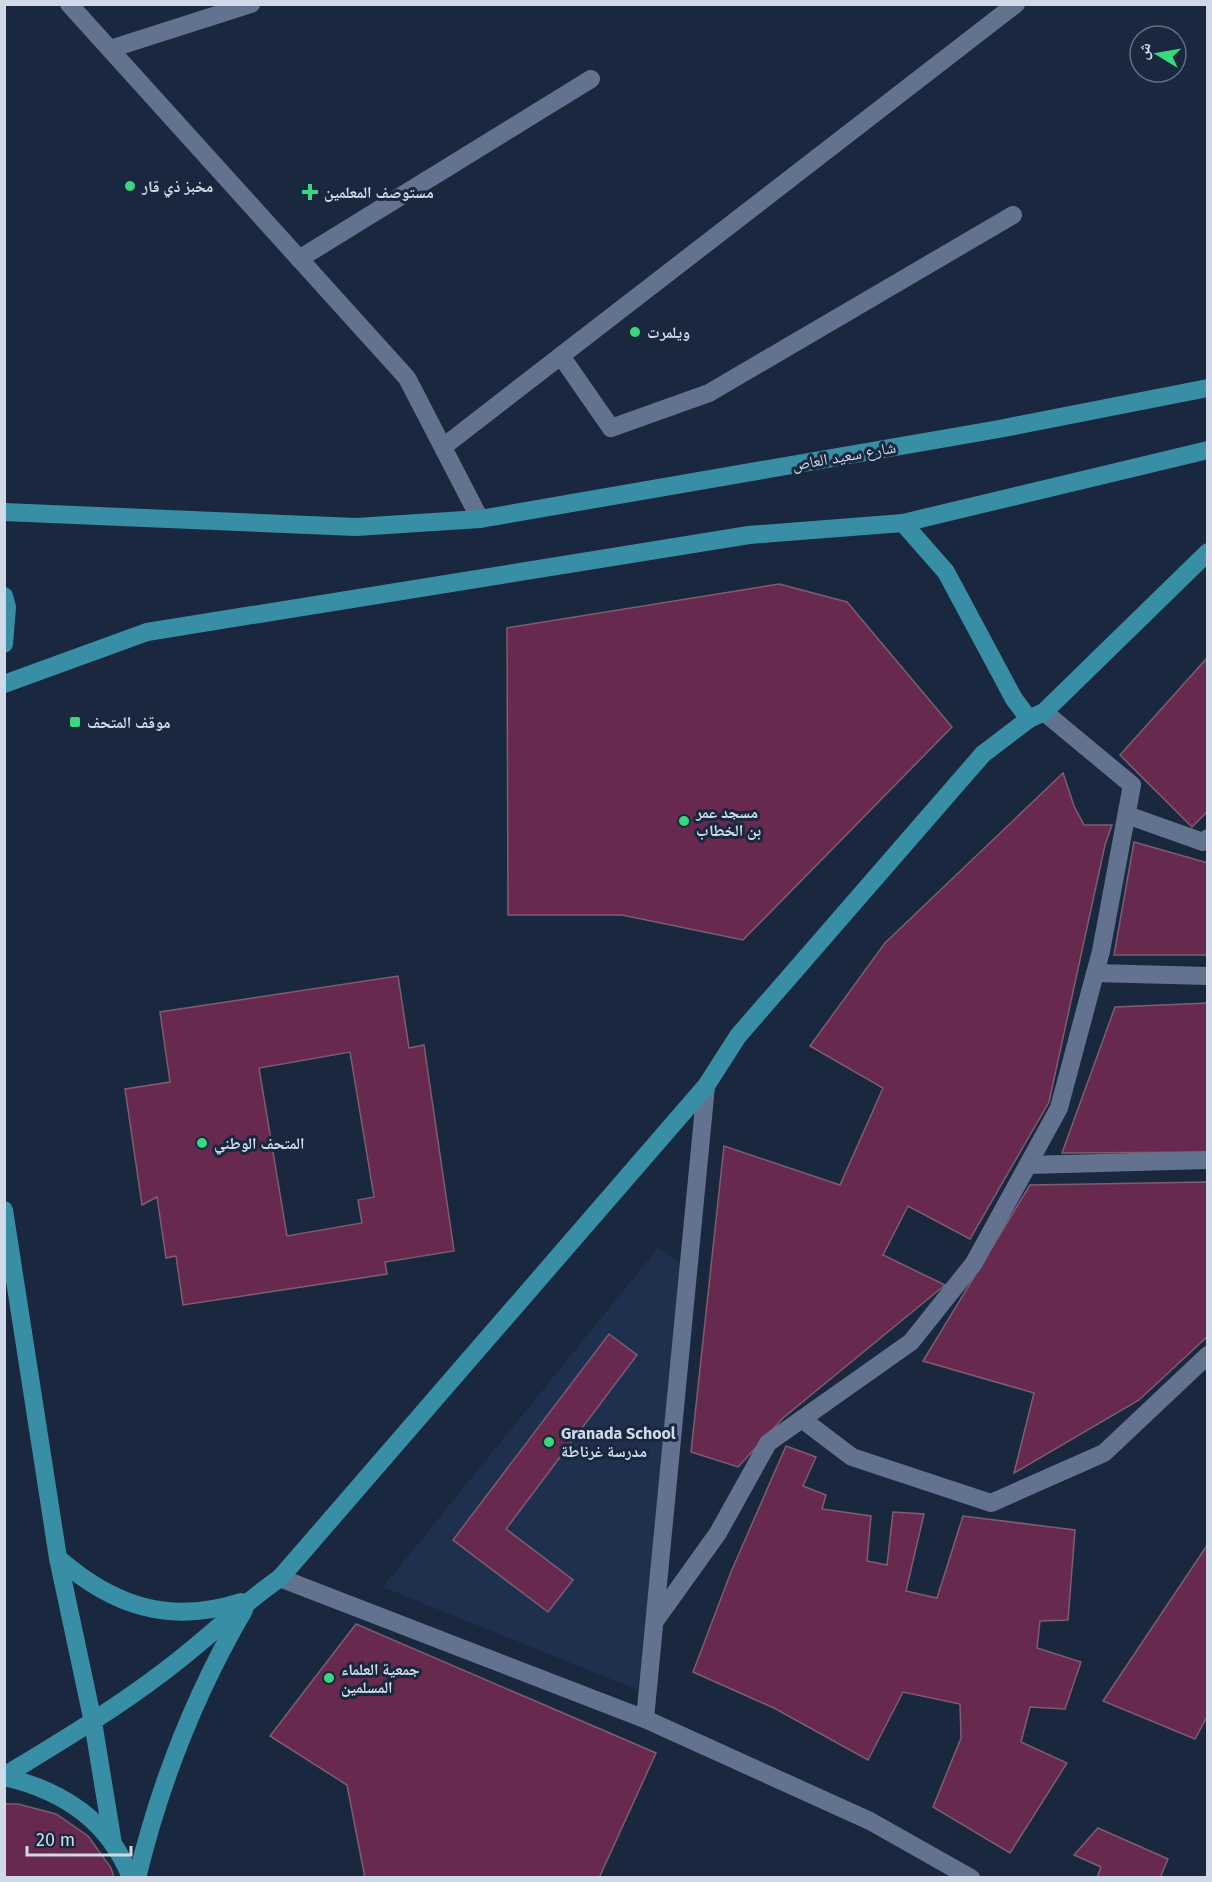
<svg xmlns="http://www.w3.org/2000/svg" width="1212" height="1882" font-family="'Fira Sans','Noto Naskh Arabic',sans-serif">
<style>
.built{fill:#1f304e}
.building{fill:#67294e;stroke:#7d5e6e;stroke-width:1.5;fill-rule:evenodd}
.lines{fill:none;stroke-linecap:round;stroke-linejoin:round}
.minor{stroke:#63738f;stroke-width:18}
.major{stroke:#388fa5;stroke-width:18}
.poi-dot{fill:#39d87f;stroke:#1a283f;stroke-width:2}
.labels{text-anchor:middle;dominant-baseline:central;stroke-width:6;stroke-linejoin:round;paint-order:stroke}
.poi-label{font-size:16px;font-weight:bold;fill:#cfd9e8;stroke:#1a283f;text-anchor:start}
.street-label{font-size:16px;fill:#cfd9e8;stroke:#1a283f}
</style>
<rect width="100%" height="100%" fill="#1a283f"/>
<!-- built -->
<path class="built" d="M658,1248l26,17 -46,425 -255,-103z"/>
<!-- building -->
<g class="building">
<path d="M779,584l68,18 105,125 -209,213 -121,-25h-114l-1,-287z"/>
<path d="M1208,657v154l-16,16 -72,-72z"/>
<path d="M1063,773l11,33 10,19h28l-7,20 -56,257 -79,137 -62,-33 -25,49 62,30 -162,133 -45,49 -47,-15 33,-306 116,39 43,-97 -73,-42 75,-103z"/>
<path d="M1134,842l74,21v92h-94z"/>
<path d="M398,976l11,72 15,-3 30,206 -69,11 2,12 -204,31 -7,-49 -10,2 -9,-61 -15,8 -17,-116 45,-7 -10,-70zM350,1052l24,145 -16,3 4,23 -75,13 -28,-168z"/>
<path d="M1208,1003v149l-146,1 53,-146z"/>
<path d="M1208,1182v154l-69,64 -125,73 20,-80 -111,-32 107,-176z"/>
<path d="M609,1334l28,21 -131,174 67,51 -25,32 -95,-72z"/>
<path d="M786,1446l30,11 -13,29 23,9 -4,14 49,7 -4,45 20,4 6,-53 31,2 -18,77 31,7 26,-82 112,14 -7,90 -28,1 -3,27 44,14 -16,47 -35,-2 -9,35 46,21 -57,90 -77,-46 28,-69 -1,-34 -57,-12 -35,68 -94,-52 -81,-36 38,-100z"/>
<path d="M1208,1544v171l-13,24 -92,-38z"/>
<path d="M356,1624l300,129 -57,125h-234l-18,-93 -77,-49z"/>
<path d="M4,1804h14l38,10 32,22 23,32 3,10h-110z"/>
<path d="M1098,1828l70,31 -8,19h-63l4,-11 -27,-12z"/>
</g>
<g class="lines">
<!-- minor -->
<g class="minor">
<path d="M69,4l338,374 73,141"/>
<path d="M110,49l141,-45"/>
<path d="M299,259l292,-180"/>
<path d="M561,356l50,72 98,-35 304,-178"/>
<path d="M443,447l573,-443"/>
<path d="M1127,815l76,27 5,-4"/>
<path d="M1095,973l113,3"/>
<path d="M1028,1165l180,-5"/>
<path d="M803,1420l49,37 139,46 113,-50 104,-98"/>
<path d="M280,1578l365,141 225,102 101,57"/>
<path d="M655,1621l63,-88 50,-90 143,-101 63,-79 85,-155 42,-157 31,-166 -88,-73"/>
<path d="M645,1719l61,-633"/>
</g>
<!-- major -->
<g class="major">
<path d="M4,512l352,15 124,-8 519,-90 209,-41"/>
<path d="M903,523l43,49 68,127 15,20"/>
<path d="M4,596l3,11 -3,37"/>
<path d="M4,684l143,-52 602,-97 154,-12 305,-73"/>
<path d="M4,1210l54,348 35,164 20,122"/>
<path d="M58,1558c55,48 111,67 183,44"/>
<path d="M4,1776c54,-33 108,-65 158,-103 41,-30 76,-66 118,-95l426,-492 32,-50 245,-282 46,-35 15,-7 164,-160"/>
<path d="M4,1777c58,13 105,44 127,101"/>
<path d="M137,1878c23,-95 58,-184 107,-268"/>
</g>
</g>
<!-- markers -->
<g class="poi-dot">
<circle cx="130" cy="186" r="6"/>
<path d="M307 183h6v6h6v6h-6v6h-6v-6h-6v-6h6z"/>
<circle cx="635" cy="332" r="6"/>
<rect x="69" y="716" width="12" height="12" rx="3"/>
<circle cx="684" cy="821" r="6"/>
<circle cx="202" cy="1143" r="6"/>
<circle cx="549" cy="1442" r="6"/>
<circle cx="329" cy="1678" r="6"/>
</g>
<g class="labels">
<!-- poi labels -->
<g class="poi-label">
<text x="142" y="186">مخبز ذي قار</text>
<text x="324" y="192">مستوصف المعلمين</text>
<text x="647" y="332">ويلمرت</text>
<text x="87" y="722">موقف المتحف</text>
<text x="696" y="812">مسجد عمر<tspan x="696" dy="18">بن الخطاب</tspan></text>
<text x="214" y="1143">المتحف الوطني</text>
<text x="561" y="1433">Granada School<tspan x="561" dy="18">مدرسة غرناطة</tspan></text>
<text x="341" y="1669">جمعية العلماء<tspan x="341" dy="18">المسلمين</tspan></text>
</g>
<!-- street labels -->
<g class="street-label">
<text transform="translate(844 456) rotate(-10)">شارع سعيد العاص</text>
</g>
</g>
<!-- border -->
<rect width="1212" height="1882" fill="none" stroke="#cfd9e8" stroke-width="12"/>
<!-- north arrow -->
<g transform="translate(1158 54) rotate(281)"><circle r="28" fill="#1a283f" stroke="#626f83" stroke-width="1.5"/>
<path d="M0-4.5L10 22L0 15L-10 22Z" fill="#39d87f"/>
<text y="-9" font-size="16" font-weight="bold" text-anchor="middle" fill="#cfd9e8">ش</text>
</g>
<!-- scale -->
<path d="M27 1846v9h104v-9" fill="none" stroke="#cfd9e8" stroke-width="3"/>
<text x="36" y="1846" font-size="18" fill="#cfd9e8" stroke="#1a283f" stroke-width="4.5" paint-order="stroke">20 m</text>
</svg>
